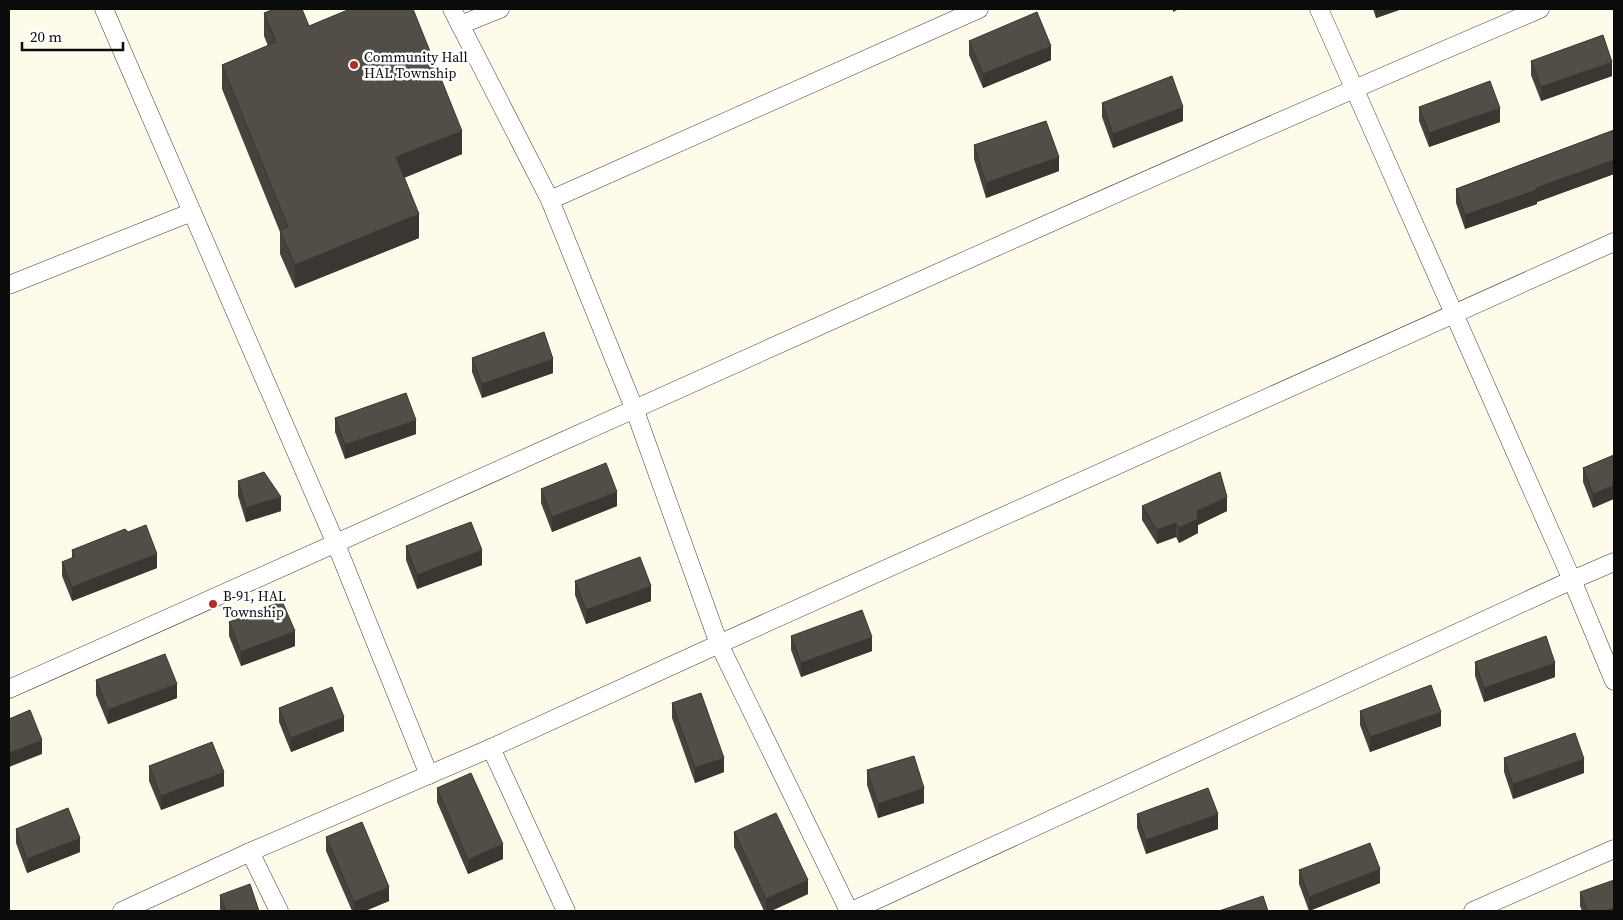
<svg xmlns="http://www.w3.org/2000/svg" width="1623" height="920" font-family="'Source Serif 4',serif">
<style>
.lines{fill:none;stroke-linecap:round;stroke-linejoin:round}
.service-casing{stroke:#3e3e3e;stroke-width:19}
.service{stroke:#fff;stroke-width:18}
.wall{fill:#47423e}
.shaded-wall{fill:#3a3632}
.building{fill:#534d48;stroke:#3a3632}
.poi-dot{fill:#b32e2b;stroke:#fff;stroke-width:2}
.labels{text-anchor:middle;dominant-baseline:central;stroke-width:5;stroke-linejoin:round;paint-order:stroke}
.poi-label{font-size:14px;fill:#0b0b0b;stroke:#fff;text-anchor:start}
</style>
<rect width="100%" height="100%" fill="#fefbea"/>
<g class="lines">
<defs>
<g id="service">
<path d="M104,9l232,535 93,231"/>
<path d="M452,9l98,191 84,208 85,236 130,267"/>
<path d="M1319,9l253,571 42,101"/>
<path d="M460,25l40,-16"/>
<path d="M550,200l429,-191"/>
<path d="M9,285l183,-73"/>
<path d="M9,689c511,-226 1018,-461 1531,-680"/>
<path d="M491,748l75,163"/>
<path d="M250,852l29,59"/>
<path d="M122,911l128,-59 241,-104 228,-104 895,-402"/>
<path d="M852,911l720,-331 42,-18"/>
<path d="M1473,911l141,-62"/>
</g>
</defs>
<!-- service casing -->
<use href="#service" class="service-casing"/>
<!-- service -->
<use href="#service" class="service"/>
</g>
<!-- wall -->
<g class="wall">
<path d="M1373,9h29l-26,9z"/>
<path d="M264,13l45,13 153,128 -58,24 15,60 -124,50 -15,-34v-22l-58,-143v-24l46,-19 -4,-10z"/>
<path d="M969,41l82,19 -68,28 -14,-33z"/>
<path d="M1531,61l81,15 -71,25 -10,-26z"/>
<path d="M1102,103l81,18 -70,27 -11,-31z"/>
<path d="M1419,107l81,15 -71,25 -10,-26z"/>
<path d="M1614,130v44l-77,28v2l-72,25 -9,-26v-14z"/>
<path d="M974,145l85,26 -73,27 -12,-39z"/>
<path d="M472,358l81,15 -71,25 -10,-26z"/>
<path d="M335,418l81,16 -71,25 -10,-27z"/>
<path d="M1614,455l-21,53 -10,-26v-14z"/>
<path d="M238,481l43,30 -35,11 -8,-26z"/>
<path d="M541,489l76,17 -65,26 -11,-29z"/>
<path d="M1142,506l85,5 -29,14v8l-19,10 -3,-6 -19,7 -15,-24z"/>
<path d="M128,532l29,36 -85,33 -10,-25v-14l10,-4v-8z"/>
<path d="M406,546l76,19 -65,24 -11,-29z"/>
<path d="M575,581l76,20 -65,23 -11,-29z"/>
<path d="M229,622l66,24 -54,20 -12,-30z"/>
<path d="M791,636l81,15 -71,26 -10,-27z"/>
<path d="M1475,662l80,15 -71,25 -9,-26z"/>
<path d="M96,680l81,18 -69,26 -12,-29z"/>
<path d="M672,703l52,69 -29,11 -23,-65z"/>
<path d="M279,708l65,23 -53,21 -12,-30z"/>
<path d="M1360,711l81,15 -71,26 -10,-27z"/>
<path d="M1504,758l80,15 -71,26 -9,-27z"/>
<path d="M149,766l75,20 -63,24 -12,-29z"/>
<path d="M867,770l57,33 -46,15 -11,-33z"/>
<path d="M437,788l66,71 -35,15 -31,-72z"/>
<path d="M1137,814l81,15 -72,25 -9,-26z"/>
<path d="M16,829l64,23 -53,21 -11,-30z"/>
<path d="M734,832l74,62 -37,17h-7l-30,-64z"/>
<path d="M326,837l63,64 -24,10h-13l-26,-60z"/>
<path d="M1299,870l81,13 -71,28 -10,-27z"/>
<path d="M1580,892l34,19h-32l-2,-5z"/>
<path d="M220,895l39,16h-38l-1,-2z"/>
</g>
<!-- shaded-wall -->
<g class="shaded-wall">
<path d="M1173,9h6l-6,3z"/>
<path d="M1376,9h26l-26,9z"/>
<path d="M1051,46v14l-68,28v-14z"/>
<path d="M1612,62v14l-71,25v-14z"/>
<path d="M1183,107v14l-70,27v-14z"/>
<path d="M1500,108v14l-71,25v-14z"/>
<path d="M462,131v23l-66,27v-24z"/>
<path d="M1059,157v14l-73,27v-15z"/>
<path d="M1614,160v14l-77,28v2l-72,25v-14z"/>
<path d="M419,214v24l-124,50v-23z"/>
<path d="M553,359v14l-71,25v-14z"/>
<path d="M416,420v14l-71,25v-14z"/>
<path d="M1614,485v14l-21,9v-14z"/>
<path d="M617,492v14l-65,26v-15z"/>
<path d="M281,497v14l-35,11v-14z"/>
<path d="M1227,497v14l-29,14v8l-19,10v-15l18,-17z"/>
<path d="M1176,523v14l-19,7v-14z"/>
<path d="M482,550v15l-65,24v-14z"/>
<path d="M157,554v14l-85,33v-14z"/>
<path d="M651,586v15l-65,23v-14z"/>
<path d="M295,631v15l-54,20v-14z"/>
<path d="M872,637v14l-71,26v-14z"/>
<path d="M1555,663v14l-71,25v-14z"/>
<path d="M177,684v14l-69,26v-14z"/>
<path d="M1441,712v14l-71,26v-15z"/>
<path d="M344,717v14l-53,21v-14z"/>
<path d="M42,740v14l-33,13v-14z"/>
<path d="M724,758v14l-29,11v-15z"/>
<path d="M1584,759v14l-71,26v-15z"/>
<path d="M224,772v14l-63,24v-14z"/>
<path d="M924,788v15l-46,15v-14z"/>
<path d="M1218,814v15l-72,25v-14z"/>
<path d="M80,838v14l-53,21v-14z"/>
<path d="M503,844v15l-35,15v-14z"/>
<path d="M1380,869v14l-71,28v-14z"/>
<path d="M808,880v14l-37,17h-5v-12z"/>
<path d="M389,887v14l-24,10h-11v-9z"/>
<path d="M1614,908v3h-9z"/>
</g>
<!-- building -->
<g class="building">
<path d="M274,9h28l7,17 41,-17h63l49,122 -66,26 23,57 -124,51 -15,-35 8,-3 -66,-162 54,-23 -12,-29z"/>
<path d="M1037,12l14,34 -68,28 -14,-33z"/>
<path d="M1603,35l9,27 -71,25 -10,-26z"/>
<path d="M1172,76l11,31 -70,27 -11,-31z"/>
<path d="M1490,81l10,27 -71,25 -10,-26z"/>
<path d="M1046,121l13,36 -73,26 -12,-38z"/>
<path d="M1614,130v30l-78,28 1,2 -72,25 -9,-26z"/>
<path d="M544,332l9,27 -71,25 -10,-26z"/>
<path d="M406,393l10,27 -71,25 -10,-27z"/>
<path d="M1614,455v30l-21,9 -10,-26z"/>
<path d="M606,463l11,29 -65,25 -11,-28z"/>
<path d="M264,472l17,25 -35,11 -8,-27z"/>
<path d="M1220,472l7,25 -30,14 1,8 -19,9 -3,-5 -19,7 -15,-24z"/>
<path d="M471,522l11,28 -65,25 -11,-29z"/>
<path d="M146,525l11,29 -85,33 -10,-25 12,-5 -2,-7 53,-21 3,3z"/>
<path d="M640,557l11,29 -65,24 -11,-29z"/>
<path d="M282,601l13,30 -54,21 -12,-30z"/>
<path d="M862,610l10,27 -71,26 -10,-27z"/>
<path d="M1546,636l9,27 -71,25 -9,-26z"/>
<path d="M165,654l12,30 -69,26 -12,-30z"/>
<path d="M1431,685l10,27 -71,25 -10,-26z"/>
<path d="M332,687l12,30 -53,21 -12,-30z"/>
<path d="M701,693l23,65 -29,10 -23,-65z"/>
<path d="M30,710l12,30 -33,13v-34z"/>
<path d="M1575,733l9,26 -71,25 -9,-26z"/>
<path d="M212,742l12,30 -63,24 -12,-30z"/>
<path d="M914,756l10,32 -46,16 -11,-34z"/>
<path d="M471,773l32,71 -35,16 -31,-72z"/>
<path d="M1208,788l10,26 -72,26 -9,-26z"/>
<path d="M68,808l12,30 -53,21 -11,-30z"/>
<path d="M776,813l32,67 -42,19 -32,-67z"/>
<path d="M362,822l27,65 -35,15 -28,-65z"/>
<path d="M1370,843l10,26 -71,28 -10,-27z"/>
<path d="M1614,880v28l-9,3h-18l-7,-19z"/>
<path d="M250,884l9,27h-33l-6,-16z"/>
<path d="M1263,896l5,15h-49z"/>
</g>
<!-- markers -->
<g class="poi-dot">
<circle cx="354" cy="65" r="5"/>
<circle cx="213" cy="604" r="5"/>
</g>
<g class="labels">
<!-- poi labels -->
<g class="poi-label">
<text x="364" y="57">Community Hall<tspan x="364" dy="16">HAL Township</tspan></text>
<text x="223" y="596">B-91, HAL<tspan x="223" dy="16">Township</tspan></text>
</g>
</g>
<!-- border -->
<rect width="1623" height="920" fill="none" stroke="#0b0b0b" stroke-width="20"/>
<!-- scale -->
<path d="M22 42v8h101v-8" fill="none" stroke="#0b0b0b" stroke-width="2.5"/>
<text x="30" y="42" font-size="15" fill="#0b0b0b" stroke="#ffffff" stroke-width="4" paint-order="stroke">20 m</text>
</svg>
